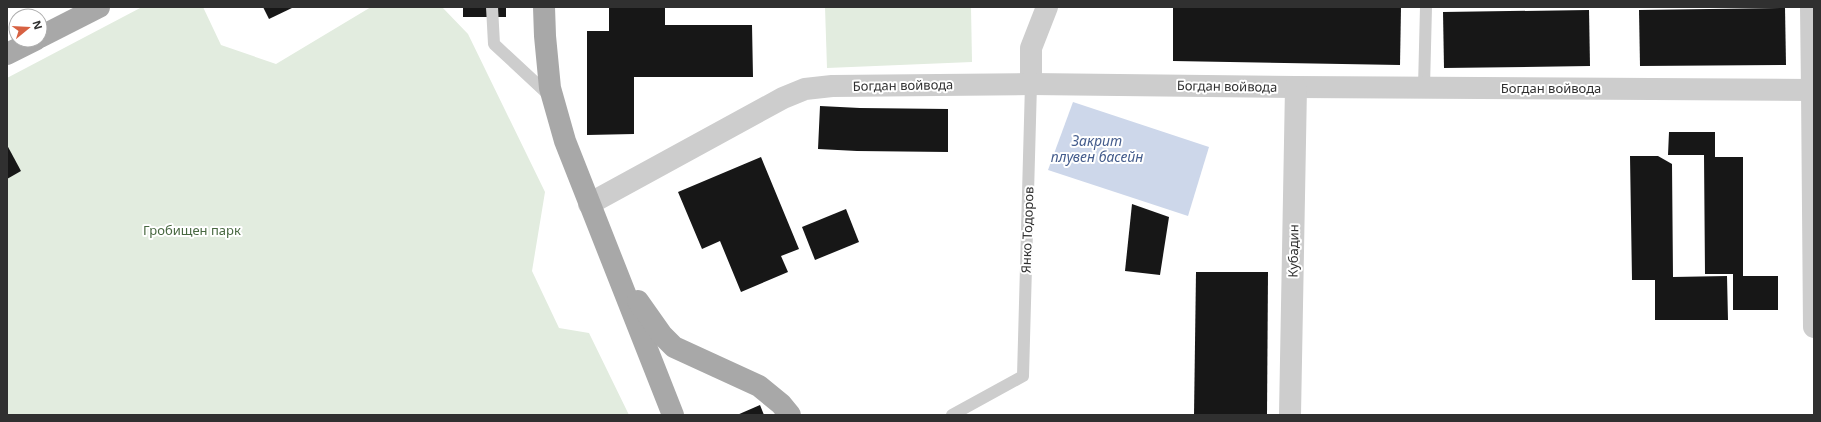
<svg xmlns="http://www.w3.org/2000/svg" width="1821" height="422" font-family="'Noto Sans',sans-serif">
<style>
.green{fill:#e2ecdf}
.water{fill:#cdd7ea}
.building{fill:#171717}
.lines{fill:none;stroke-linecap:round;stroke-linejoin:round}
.service{stroke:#cdcdcd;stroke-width:12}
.minor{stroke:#cdcdcd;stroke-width:22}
.primary{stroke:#a8a8a8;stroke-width:22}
.labels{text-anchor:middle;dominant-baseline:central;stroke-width:4;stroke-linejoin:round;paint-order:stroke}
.street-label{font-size:13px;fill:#303030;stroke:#fff}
.park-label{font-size:13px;fill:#486841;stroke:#fff}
.water-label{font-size:14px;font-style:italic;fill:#445c8c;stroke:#fff}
</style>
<rect width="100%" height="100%" fill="#fff"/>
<!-- green -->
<g class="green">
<path d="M142,7h61l18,38 55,19 95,-57h71l26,27 77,158 -13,79 27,57 30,5 40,82h-622v-337z"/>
<path d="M825,7h146l1,55 -145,6z"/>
</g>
<!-- water -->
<path class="water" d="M1073,102l136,45 -21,69 -140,-46z"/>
<!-- building -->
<g class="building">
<path d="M263,7h31l-25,12z"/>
<rect x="463" y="7" width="43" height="10"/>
<path d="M609,7h56v18h87l1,52h-119v57l-47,1v-104h22z"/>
<path d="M1173,7h228l-1,58 -227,-4z"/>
<path d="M1785,8l1,57 -146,1 -1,-56z"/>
<path d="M1589,10l1,56 -146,2 -1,-56z"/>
<path d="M820,106l40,2 88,1v43l-91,-1 -39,-2z"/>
<path d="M1669,132h46v25h28v119h35v34h-45v-36h-28l-1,-119h-36z"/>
<path d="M7,145l14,26 -14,8z"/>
<path d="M1630,156h28l14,8 1,113 54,-1 1,44h-73v-40h-23z"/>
<path d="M761,157l38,92 -18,7 7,16 -47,20 -21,-51 -18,8 -24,-57z"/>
<path d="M1132,204l37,13 -9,58 -35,-4z"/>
<path d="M846,209l13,33 -44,18 -13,-33z"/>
<path d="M1196,272h72l-1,143h-73z"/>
<path d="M760,405l4,10h-27z"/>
</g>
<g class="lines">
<!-- service -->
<g class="service">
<path d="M492,7l2,37 57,53"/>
<path d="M1424,87l2,-80"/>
<path d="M952,415l71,-39 8,-292"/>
</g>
<!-- minor -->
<g class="minor">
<path d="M1031,84v-36l16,-41"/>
<path d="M1812,90l2,237"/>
<path d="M589,204l194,-106 22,-9 27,-3 199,-2 265,3 516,3 -1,-83"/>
<path d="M1290,415l6,-328"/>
</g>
<!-- primary -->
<g class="primary">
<path d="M544,7l1,29 5,52 15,53 108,274"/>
<path d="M40,37l59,-30"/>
<path d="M7,54l28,-14"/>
<path d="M638,301l24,34 12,12 85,39 22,18 9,11"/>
</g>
</g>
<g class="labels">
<!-- street labels -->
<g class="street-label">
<text transform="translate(903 85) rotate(-1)">Богдан войвода</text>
<text transform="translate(1227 86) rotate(1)">Богдан войвода</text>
<text x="1551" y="88">Богдан войвода</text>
<text transform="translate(1027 230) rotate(-88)">Янко Тодоров</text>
<text transform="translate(1293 251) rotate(-89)">Кубадин</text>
</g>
<!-- park labels -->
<g class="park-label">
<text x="192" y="230">Гробищен парк</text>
</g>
<!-- water labels -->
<g class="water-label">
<text x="1097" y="140">Закрит<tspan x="1097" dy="16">плувен басейн</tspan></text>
</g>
</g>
<!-- border -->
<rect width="1821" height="422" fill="none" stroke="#303030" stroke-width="16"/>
<!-- north arrow -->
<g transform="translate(28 28) rotate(72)"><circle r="19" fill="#ffffff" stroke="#acacac"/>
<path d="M0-3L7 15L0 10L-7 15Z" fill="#d76142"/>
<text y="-6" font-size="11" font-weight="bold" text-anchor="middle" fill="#303030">N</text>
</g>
</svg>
